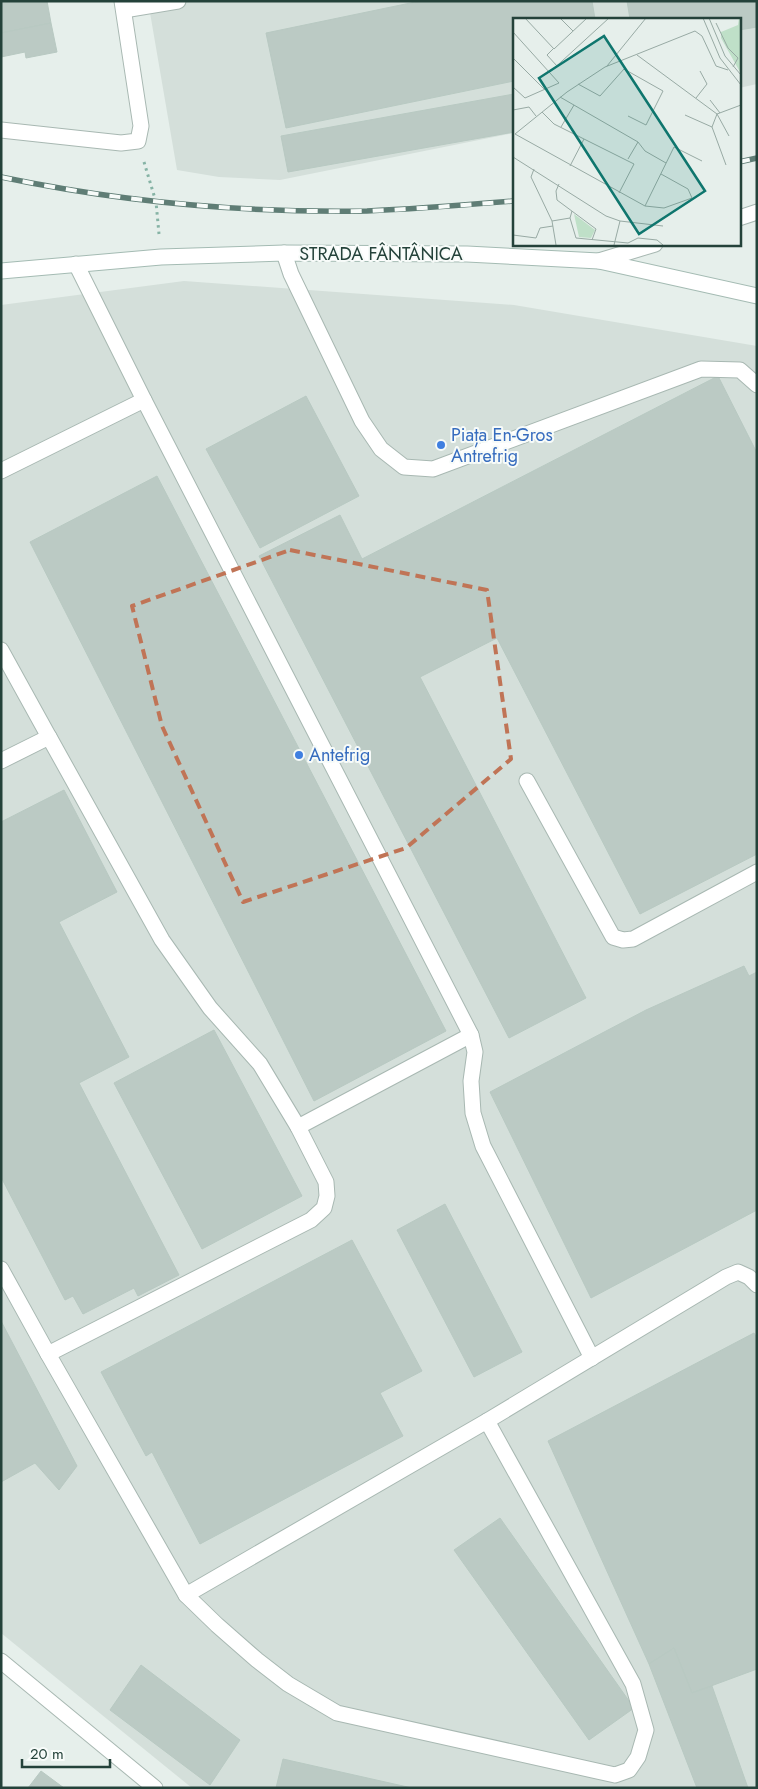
<svg xmlns="http://www.w3.org/2000/svg" width="758" height="1789" font-family="Jost,sans-serif">
<style>
.built{fill:#d4dfda}
.building{fill:#bbcac4;stroke:#b8c9c2}
.lines{fill:none;stroke-linecap:round;stroke-linejoin:round}
.lane-casing{stroke:#a8b8b2;stroke-width:17}
.street-casing{stroke:#a8b8b2;stroke-width:17}
.secondary-casing{stroke:#a4bbb3;stroke-width:17}
.path{stroke:#86b3a5;stroke-width:3;stroke-dasharray:2.5 4;stroke-linecap:butt}
.lane{stroke:#fff;stroke-width:15}
.street{stroke:#fff;stroke-width:15}
.secondary{stroke:#fff;stroke-width:15}
.rail-casing{stroke:#5f7d75;stroke-width:5.5}
.rail{stroke:#f7fbf9;stroke-width:4;stroke-dasharray:11;stroke-linecap:butt}
.marked{fill:none;stroke:#c07456;stroke-width:4;stroke-dasharray:10 6;stroke-linejoin:round}
.shop-dot{fill:#3f7fe0;stroke:#f7fbf9;stroke-width:2}
.labels{text-anchor:middle;dominant-baseline:central;stroke-width:4;stroke-linejoin:round;paint-order:stroke}
.street-label{font-size:18px;fill:#24423a;stroke:#f7fbf9}
.shop-label{font-size:18px;fill:#366cbe;stroke:#f7fbf9;text-anchor:start}
.inset-road{fill:none;stroke:#98aaa4;stroke-width:1}
.view{fill:#0f766e;fill-opacity:0.15;stroke:#0f766e;stroke-width:2.5}
.inset-edge{fill:none;stroke:#24423a;stroke-width:2.5}
</style>
<rect width="100%" height="100%" fill="#e6efeb"/>
<!-- built -->
<g class="built">
<path d="M148,1h609v83l-18,4v-69h-225v114l-234,47 -61,-3 -42,-7z"/>
<path d="M184,281l330,24 243,41v1442h-565l-191,-155v-1328z"/>
</g>
<!-- building -->
<g class="building">
<path d="M1,1h46l4,22 -50,10z"/>
<path d="M420,1h172l3,18h-81v62l-228,47 -20,-95z"/>
<path d="M627,1h130v26l-18,3v-11h-109z"/>
<path d="M51,23l6,29 -31,6 -1,-6 -24,5v-24z"/>
<path d="M514,94v38l-226,40 -7,-36z"/>
<path d="M718,376l39,77v401l-117,60 -143,-276 -77,39 166,321 -77,40 -250,-482 81,-41 22,44z"/>
<path d="M306,396l53,100 -99,52 -54,-99z"/>
<path d="M157,476l289,555 -132,70 -284,-559z"/>
<path d="M64,790l53,102 -58,30 70,135 -50,26 100,192 -41,21 -4,-8 -51,26 -10,-18 -8,4 -64,-123v-355z"/>
<path d="M744,966l5,10 8,-4v238l-166,88 -101,-206 156,-82z"/>
<path d="M214,1030l88,166 -100,53 -88,-166z"/>
<path d="M445,1204l77,148 -48,25 -77,-147z"/>
<path d="M352,1240l70,131 -42,22 23,43 -203,108 -48,-92 -6,4 -45,-84z"/>
<path d="M1,1321l76,145 -18,24 -24,-27 -34,19z"/>
<path d="M754,1333l3,5v331l-65,24 -18,-45 -25,16 -101,-223z"/>
<path d="M500,1518l134,190 -45,32 -135,-190z"/>
<path d="M674,1648l18,45 20,-7 36,102h-51l-48,-124z"/>
<path d="M141,1665l99,75 -30,45 -100,-75z"/>
<path d="M283,1759l129,29h-136z"/>
<path d="M41,1771l23,17h-36z"/>
</g>
<g class="lines">
<defs>
<g id="lane">
<path d="M124,10l54,-9"/>
<path d="M284,253l7,21 71,147 19,28 23,18 29,2 268,-100 39,1 17,15"/>
<path d="M76,264l68,136 327,635 4,17 -4,29 2,32 10,33 109,212"/>
<path d="M1,471l143,-71"/>
<path d="M1,650l48,87 -48,24"/>
<path d="M527,781l86,156 10,3 10,-1 124,-67"/>
<path d="M298,1127l173,-92"/>
<path d="M1,1269l47,85 138,241 31,30 40,35 31,24 49,29 278,62 14,-5 9,-13 8,-27 -13,-46 -146,-263"/>
<path d="M48,1354l263,-134 13,-12 3,-12 -1,-14 -28,-55 -38,-63 -50,-56 -48,-68 -113,-203"/>
<path d="M186,1595l301,-174 239,-144 12,-5 11,5 8,8"/>
<path d="M1,1661l154,127"/>
</g>
<g id="street">
<path d="M1,130l120,13 17,-2 3,-15 -19,-125"/>
<path d="M739,218l18,-6"/>
<path d="M599,261l56,-17"/>
</g>
<path id="secondary" d="M1,271l160,-14 123,-4 183,1 132,7 158,35"/>
</defs>
<!-- lane casing -->
<use href="#lane" class="lane-casing"/>
<!-- street casing -->
<use href="#street" class="street-casing"/>
<!-- secondary casing -->
<use href="#secondary" class="secondary-casing"/>
<!-- path -->
<path class="path" d="M144,162l12,40 3,32"/>
<!-- lane -->
<use href="#lane" class="lane"/>
<!-- street -->
<use href="#street" class="street"/>
<!-- secondary -->
<use href="#secondary" class="secondary"/>
<defs>
<g id="rail">
<path d="M739,162l18,-4"/>
<path d="M1,177c120,25 244,36 366,34 49,-2 98,-6 147,-10"/>
</g>
</defs>
<!-- rail casing -->
<use href="#rail" class="rail-casing"/>
<!-- rail -->
<use href="#rail" class="rail"/>
</g>
<!-- marked area -->
<path class="marked" d="M290,550l197,40 24,169 -105,89 -163,54 -81,-176 -30,-120z"/>
<!-- markers -->
<g class="shop-dot">
<circle cx="441" cy="445" r="5"/>
<circle cx="299" cy="755" r="5"/>
</g>
<g class="labels">
<!-- street labels -->
<g class="street-label">
<text x="381" y="254">STRADA FÂNTÂNICA</text>
</g>
<!-- shop labels -->
<g class="shop-label">
<text x="451" y="435">Piața En-Gros<tspan x="451" dy="21">Antrefrig</tspan></text>
<text x="309" y="755">Antefrig</text>
</g>
</g>
<!-- overview -->
<g transform="translate(513 18)">
<rect width="228" height="228" fill="#e6efeb"/>
<path d="M226,0h1v54l-19,-34v-6l17,-7zM61,196l21,16 -4,8 -12,-1z" fill="#bfe0c8"/>
<path class="inset-road" d="M12,0l29,31 33,-31M47,0l13,13M190,0l17,40 21,27M196,0l16,38 16,19M203,5l12,25 10,10 -5,9M182,13l7,5 14,30 12,4M0,14l46,51 -34,15 -12,-11M40,31l-6,6 10,11M124,37l80,59 12,22M0,40l32,32M94,48l39,-48M37,54l59,-54M65,66l22,12 24,-27 39,22 -17,34 -18,-9M47,79l78,45 7,9 21,12M183,80l11,-14 -7,-13M197,82l10,13M0,92l16,-3 7,9M29,94l12,12 30,15 -14,27M204,96l-5,13 14,38M204,96l24,-9M172,97l27,12M48,109l13,-22M2,116l130,72 19,2 28,-10 -4,-9 -27,-15M2,116l52,-42 38,-25 90,-36M71,121l50,25 -15,29M0,139l93,59 14,5 43,5M115,141l10,-17M21,151l-3,8 21,44 4,24M46,166l-3,7 1,9 39,29 -4,11M132,188l29,-59 28,14M59,193l-2,7 6,20 52,5 10,-5 19,2 6,5M39,203l18,-3M0,217l23,3 4,-10 13,-2M101,227l6,-24"/>
<path class="view" d="M91,18l101,155 -66,43 -100,-156z"/>
<rect width="228" height="228" class="inset-edge"/>
</g>
<!-- border -->
<rect width="758" height="1789" fill="none" stroke="#24423a" stroke-width="5"/>
<!-- scale -->
<path d="M22 1759v8h88v-8" fill="none" stroke="#24423a" stroke-width="2.5"/>
<text x="30" y="1759" font-size="15" fill="#24423a" stroke="#f7fbf9" stroke-width="4" paint-order="stroke">20 m</text>
</svg>
